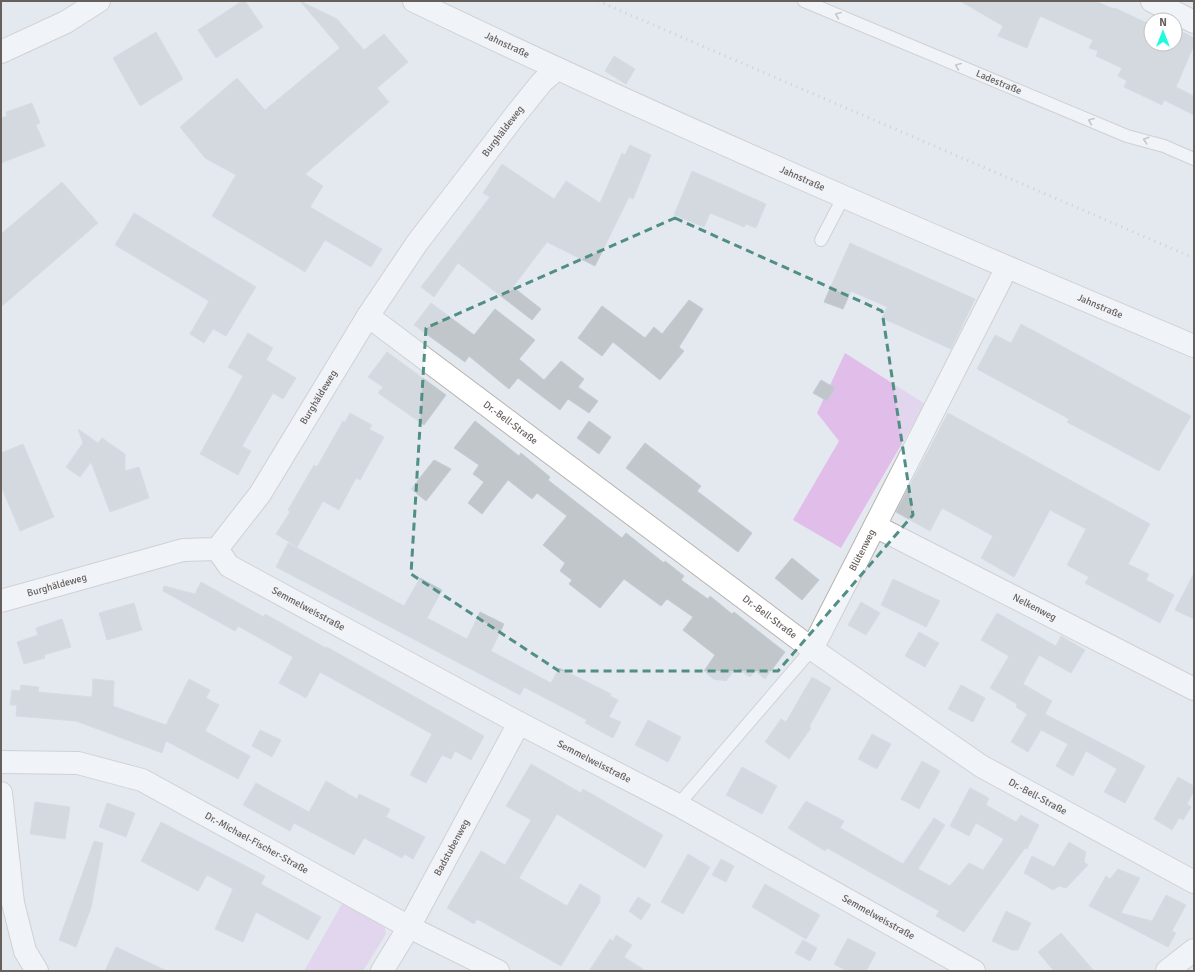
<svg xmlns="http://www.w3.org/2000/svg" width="1195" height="972" font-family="Signika,sans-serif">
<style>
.green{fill:#e1beea}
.building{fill:#c1c6cb;stroke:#c1ccd5}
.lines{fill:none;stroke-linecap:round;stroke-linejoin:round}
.service-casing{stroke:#b8b3b0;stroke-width:14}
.minor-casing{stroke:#b8b3b0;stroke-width:24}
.tertiary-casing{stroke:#b8b3b0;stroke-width:24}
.secondary-casing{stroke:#bab5b0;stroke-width:24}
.service{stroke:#fff;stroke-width:12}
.minor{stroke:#fff;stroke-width:22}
.tertiary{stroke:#fff;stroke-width:22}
.secondary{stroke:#fff;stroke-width:22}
.rail{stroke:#b3b1b1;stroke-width:3;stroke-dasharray:1 5;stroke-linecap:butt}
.oneway{stroke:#a39f9d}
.marked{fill:none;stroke:#518e83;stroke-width:3;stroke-dasharray:8 5;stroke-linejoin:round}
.labels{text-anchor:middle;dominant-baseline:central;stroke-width:3.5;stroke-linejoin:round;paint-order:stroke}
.street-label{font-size:10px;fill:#665f5c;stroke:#fff}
</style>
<rect width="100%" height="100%" fill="#e4e9f0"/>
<!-- green -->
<g class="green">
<path d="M845,353l80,51 -84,144 -48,-28 46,-79 -22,-28z"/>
<path d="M343,902l41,21 2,11 -23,37h-59z"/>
</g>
<!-- building -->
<g class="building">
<path d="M242,1h3l18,26 -47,31 -18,-28z"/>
<path d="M300,1l37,18 27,31 20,-16 24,28 -31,26 12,14 -84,72 18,12 -13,21 72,42 -11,18 -46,-27 -20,32 -93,-56 24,-41 -31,-17 -25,-31 57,-49 28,32 75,-62z"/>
<path d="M960,1h135l19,8 1,-1 36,17v19h24v-16l19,10v7l-18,42 18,9v19l-30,-15 -2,5 -38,-18 3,-6 -9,-5 4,-8 -26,-12 2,-5 -9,-3 4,-8 -53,-24 -13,32 -29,-12 5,-10z"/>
<path d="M156,32l27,47 -43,27 -27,-48z"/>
<path d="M614,56l21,13 -9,15 -21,-13z"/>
<path d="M32,103l8,20 -4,2 9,21 -44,17v-45l6,-2 -1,-4z"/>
<path d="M630,145l21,10 -18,44 -4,-2 -34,69 -48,-24 -34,45 28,22 -9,11 -74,-57 -24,34 -13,-10 69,-90 -7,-4 19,-29 52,35 12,-18 34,22 22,-50 3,2z"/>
<path d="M692,171l74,33 -10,24 -10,-4 -2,3 -34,-14 -6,14 -30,-12z"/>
<path d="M62,182l36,41 -97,84v-73z"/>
<path d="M134,213l122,74 -30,49 -13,-7 -9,14 -14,-9 19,-33 -94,-56z"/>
<path d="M850,243l125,56 -24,50 -69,-31 5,-11 -36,-16 -8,18 -19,-7z"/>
<path d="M689,300l14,9 -24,38 5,4 -24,29 -47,-38 -11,14 -24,-18 24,-32 43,32 9,-11 8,7z"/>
<path d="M431,303l43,32 21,-26 40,31 -16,19 25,21 17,-19 23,18 -6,8 20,14 -9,12 -21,-14 -8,11 -42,-32 -9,11 -40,-33 -4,6 -51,-37z"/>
<path d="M1021,324l170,92 -32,55 -92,-49 2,-3 -92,-50 18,-34 16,8z"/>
<path d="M248,333l25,15 -7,12 30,18 -13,21 -10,-6 -31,53 9,5 -13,24 -38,-21 43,-78 -15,-9z"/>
<path d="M387,352l59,43 -22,30 -46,-32 5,-6 -15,-10z"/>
<path d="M821,380l14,8 -8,13 -14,-8z"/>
<path d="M350,413l22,12 -3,4 15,8 -24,43 -4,-2 -17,32 -16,-9 -26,46 -21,-13 14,-22 -2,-2 26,-45 3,2 26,-46 2,1z"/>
<path d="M948,413l202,111 -22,40 21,10 -3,6 28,15 -14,28 -75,-40 4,-6 -22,-12 19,-36 -36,-19 -36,67 -33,-19 12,-22 -51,-28 -12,23 -34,-19z"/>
<path d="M475,421l44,35 2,-3 29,24 -2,3 74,58 4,-5 38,30 1,-2 19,15 -3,4 27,19 2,-3 22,18 2,-2 51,40 -20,27 -10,-8 -5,6 -14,-9 -10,13 -13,-2 -9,-8 11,-16 -32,-25 10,-13 -26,-18 -6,7 -37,-27 -24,29 -31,-24 3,-4 -12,-9 5,-8 -22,-18 24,-29 -30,-23 -5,6 -24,-19 -26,34 -14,-11 16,-21 -11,-8 6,-9 -25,-17z"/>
<path d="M589,421l22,16 -12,17 -22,-16z"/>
<path d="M78,429l20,14 4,-5 23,16v17l14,-4 10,31 -39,14 -19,-50 -11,15 -14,-10 17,-24z"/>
<path d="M645,443l56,43 -4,5 55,42 -14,19 -112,-84z"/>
<path d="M23,444l31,73 -34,14 -19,-45v-33z"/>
<path d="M434,460l17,9 -25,32 -15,-12z"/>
<path d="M288,543l116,63 16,-28 22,12 -15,28 40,21 13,-27 24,12 -13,27 60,32 8,-15 52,26 -1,2 8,4 -9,17 12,5 -8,16 -28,-15 2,-3 -63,-33 -4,8 -244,-128z"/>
<path d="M792,558l27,22 -17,20 -27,-22z"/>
<path d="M1194,573v46l-19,-9z"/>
<path d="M893,579l47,22 -14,26 -45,-22z"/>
<path d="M201,582l63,35 1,-3 61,34 1,-1 157,89 -13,24 -16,-9 -4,8 -9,-4 -16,28 -16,-8 22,-41 -112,-62 -14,26 -27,-15 14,-26 -55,-31 -3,5 -72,-40 1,-5 31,8z"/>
<path d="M861,602l19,11 -14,22 -18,-10z"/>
<path d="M134,603l8,27 -35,10 -8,-27z"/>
<path d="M997,613l59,33 5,-10 24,14 -14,23 -32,-18 -16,29 29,17 -7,13 100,52 -20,37 -21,-11 13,-23 -31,-18 -13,25 -17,-10 12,-22 -27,-14 -13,22 -17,-10 16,-28 -11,-7 1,-3 -27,-16 19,-32 -28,-16z"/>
<path d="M62,619l9,28 -27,8 1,3 -21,6 -7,-22 21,-7 -2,-7z"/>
<path d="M919,632l20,11 -14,24 -20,-11z"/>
<path d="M812,677l19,11 -22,39 2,1 -22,31 -24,-17 16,-23 5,3z"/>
<path d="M93,679l21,2 -1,25 53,19 23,-46 21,11 -4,8 13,7 -14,26 45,25 -12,23 -72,-38 -4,12 -86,-32 -60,-5 1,-11h-7l2,-15 8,1 1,-6 18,2 -1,5 54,5z"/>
<path d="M961,685l24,13 -12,24 -25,-13z"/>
<path d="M648,720l33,17 -13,25 -33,-17z"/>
<path d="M260,730l21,10 -9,17 -20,-11z"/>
<path d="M872,734l19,10 -14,25 -19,-10z"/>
<path d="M922,761l18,10 -21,38 -18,-10z"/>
<path d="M531,764l50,29 2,-4 80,46 -18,33 -88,-54 -38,64 48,28 13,-22 20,12v6l-39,64 -84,-47 -3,5 -27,-16 34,-57 24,14 26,-45 -25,-14z"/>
<path d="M742,767l35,19 -15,28 -36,-19z"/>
<path d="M1178,777l16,9v5l-7,13 4,3 -8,13 -4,-2 -7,12 -18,-11z"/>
<path d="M326,781l31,18 2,-5 31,15 -4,8 39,20 -12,22 -9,-5 -2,4 -38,-20 -10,17 -60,-32 -4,8 -47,-26 13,-22 53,29z"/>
<path d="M970,788l19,10 -3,7 30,17 5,-7 18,10 -12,24 -2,-1 -61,84 -28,-16 3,-5 -112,-63 -2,3 -37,-23 18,-27 38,20 -4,7 63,36 31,-46 11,7 -27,44 32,17 19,-23 14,7 21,-31 -28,-16 -7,13 -19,-10z"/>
<path d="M35,802l35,5 -5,32 -35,-5z"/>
<path d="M107,803l28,10 -9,24 -27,-10z"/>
<path d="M161,822l104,54 -4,8 60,33 -13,23 -52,-28 -13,30 -28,-13 18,-40 -26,-14 -9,16 -57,-30z"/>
<path d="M94,841l9,2 -12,65 -15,39 -17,-7z"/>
<path d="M1069,842l17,10 -2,10 4,3 -22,23 -7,-2 -6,4 -29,-17 8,-17 22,11z"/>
<path d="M688,854l22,13 -27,47 -22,-12z"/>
<path d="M721,859l13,7 -8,16 -14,-7z"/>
<path d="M1118,869l22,9 -19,35 31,8 14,-26 20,10 -14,26 4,2 -8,14 -79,-41 17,-30 4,3z"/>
<path d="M765,884l55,31 -14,24 -54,-32z"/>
<path d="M638,897l13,8 -10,15 -12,-9z"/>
<path d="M1006,911l25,12 -13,27h-6l-20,-9z"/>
<path d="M1061,933l33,38h-40l-16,-19z"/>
<path d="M616,935l16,10 -8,12 22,14h-57l21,-32 3,2z"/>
<path d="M848,938l28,15 -10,18h-19l-13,-7z"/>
<path d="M803,940l14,8 -7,13 -15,-8z"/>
<path d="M116,947l51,24h-62z"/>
</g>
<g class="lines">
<defs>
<g id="service">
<path id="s1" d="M804,1l323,135 37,10 30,13"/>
<path d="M821,240l23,-44"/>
<path d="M678,805l134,-156"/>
</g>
<g id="minor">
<path d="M1152,1l42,21"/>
<path id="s2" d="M368,316l444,333 169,117 213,116"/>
<path id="s3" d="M875,526l319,163"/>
<path id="s4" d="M217,549l12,17 290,157 159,82 296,166"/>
<path id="s5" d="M1,601l182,-51 34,-1 43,-55 108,-178 49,-73 100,-130 25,-31 15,-13"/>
<path id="s6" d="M812,649l189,-370"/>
<path id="s7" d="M1,762l77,1 64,17 267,147 89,44"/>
<path d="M1,793l12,110 12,48 12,20"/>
<path id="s8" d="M382,971l27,-44 110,-204"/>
<path d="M1167,971l27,-21"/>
</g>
<g id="tertiary">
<path id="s9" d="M414,1c256,123 518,235 780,345"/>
</g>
<path id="secondary" d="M1,52l65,-30 33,-21"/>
</defs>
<!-- service casing -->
<use href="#service" class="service-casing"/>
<!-- minor casing -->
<use href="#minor" class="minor-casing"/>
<!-- tertiary casing -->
<use href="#tertiary" class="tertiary-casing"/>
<!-- secondary casing -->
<use href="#secondary" class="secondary-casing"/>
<!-- service -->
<use href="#service" class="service"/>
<!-- minor -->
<use href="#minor" class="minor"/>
<!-- tertiary -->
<use href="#tertiary" class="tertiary"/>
<!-- secondary -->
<use href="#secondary" class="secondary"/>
<!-- rail -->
<path class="rail" d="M598,1l596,257"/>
</g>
<!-- one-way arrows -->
<defs><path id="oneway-chevron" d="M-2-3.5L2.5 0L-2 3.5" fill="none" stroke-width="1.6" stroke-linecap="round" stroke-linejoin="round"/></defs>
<g class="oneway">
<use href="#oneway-chevron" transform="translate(838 15) rotate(-157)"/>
<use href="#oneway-chevron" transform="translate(958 66) rotate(-157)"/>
<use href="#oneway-chevron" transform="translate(1091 121) rotate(-158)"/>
<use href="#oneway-chevron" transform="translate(1146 140) rotate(-162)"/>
</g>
<!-- marked area -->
<path d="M0 0H1195V972H0ZM675,218l207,93 31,204 -135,156h-219l-148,-97 15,-246z" fill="#e4e9f0" fill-opacity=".55" fill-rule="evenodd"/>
<path class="marked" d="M675,218l207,93 31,204 -135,156h-219l-148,-97 15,-246z"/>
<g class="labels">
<!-- street labels -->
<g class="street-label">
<text stroke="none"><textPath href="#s9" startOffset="103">Jahnstraße</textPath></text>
<text stroke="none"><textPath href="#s1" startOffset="211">Ladestraße</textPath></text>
<text stroke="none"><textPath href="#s5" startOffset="730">Burghäldeweg</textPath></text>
<text stroke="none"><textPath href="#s9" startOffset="427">Jahnstraße</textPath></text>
<text stroke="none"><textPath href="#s9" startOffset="751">Jahnstraße</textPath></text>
<text stroke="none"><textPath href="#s5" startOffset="406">Burghäldeweg</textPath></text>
<text stroke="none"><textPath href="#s2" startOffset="178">Dr.-Bell-Straße</textPath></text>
<text stroke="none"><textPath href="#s6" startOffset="111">Blütenweg</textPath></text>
<text stroke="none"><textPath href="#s5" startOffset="58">Burghäldeweg</textPath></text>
<text stroke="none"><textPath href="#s3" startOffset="179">Nelkenweg</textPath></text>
<text stroke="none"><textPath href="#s4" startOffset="111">Semmelweisstraße</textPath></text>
<text stroke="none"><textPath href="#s2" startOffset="502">Dr.-Bell-Straße</textPath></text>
<text stroke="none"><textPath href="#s4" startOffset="435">Semmelweisstraße</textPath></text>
<text stroke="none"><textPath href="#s2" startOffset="825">Dr.-Bell-Straße</textPath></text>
<text stroke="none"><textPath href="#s7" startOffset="274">Dr.-Michael-Fischer-Straße</textPath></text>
<text stroke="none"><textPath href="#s8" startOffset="142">Badstubenweg</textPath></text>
<text stroke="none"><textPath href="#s4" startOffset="759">Semmelweisstraße</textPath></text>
</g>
</g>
<!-- border -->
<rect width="1195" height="972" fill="none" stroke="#665f5c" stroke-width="4"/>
<!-- north arrow -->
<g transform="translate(1163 32)"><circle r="19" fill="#ffffff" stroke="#c2bfbe"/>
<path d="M0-3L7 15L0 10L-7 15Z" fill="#20fadf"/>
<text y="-6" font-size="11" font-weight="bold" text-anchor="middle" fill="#665f5c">N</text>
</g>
</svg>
